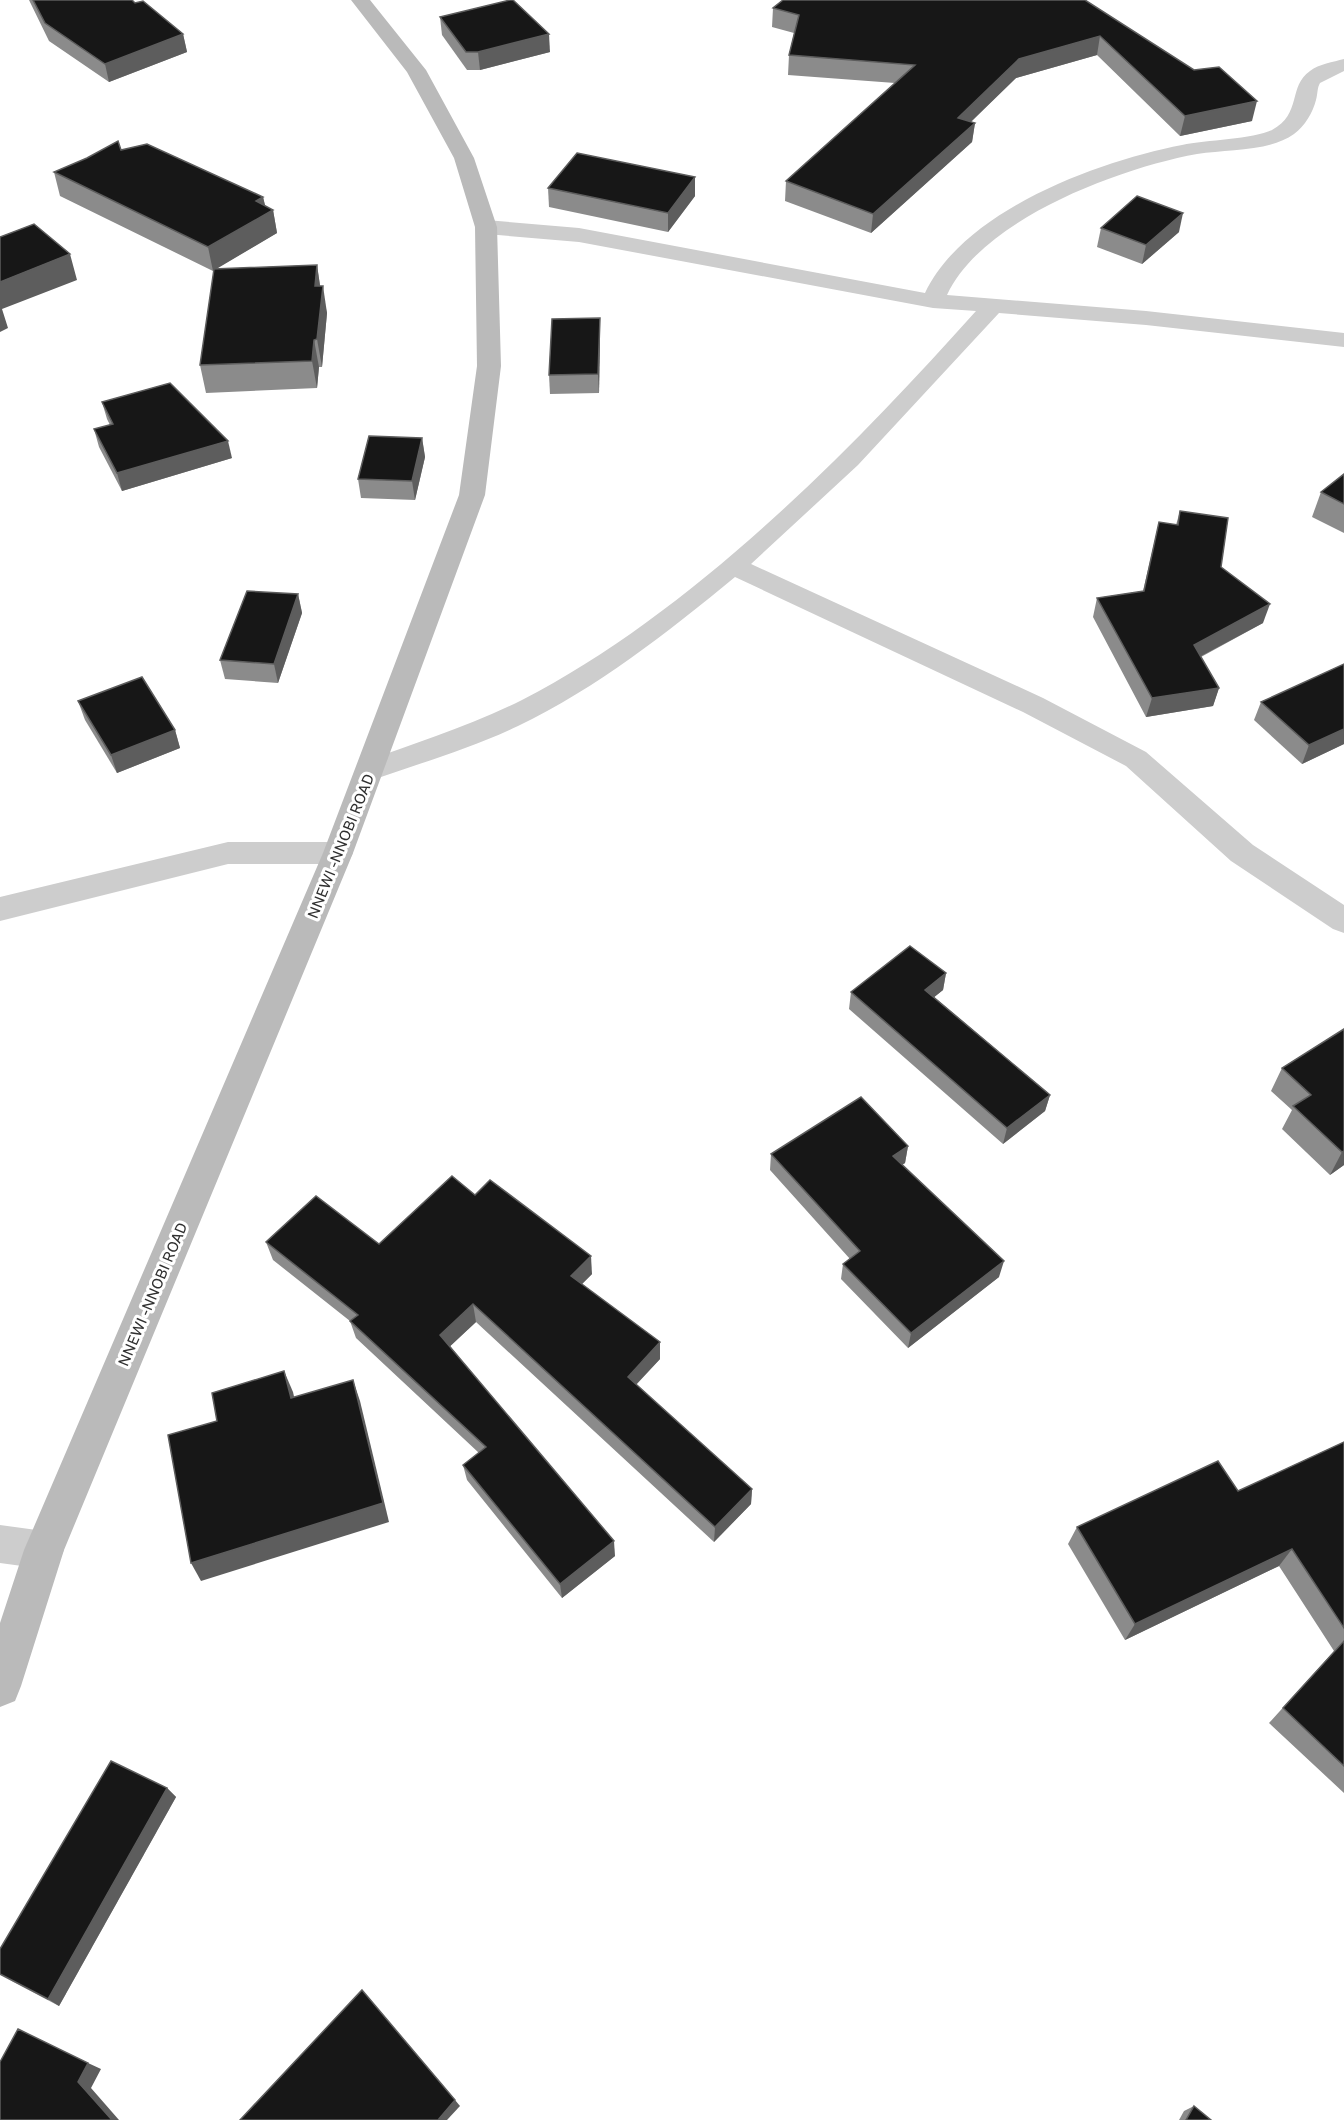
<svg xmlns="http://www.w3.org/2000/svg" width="1344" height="2120" font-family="'Golos Text',sans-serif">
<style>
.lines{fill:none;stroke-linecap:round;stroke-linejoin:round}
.minor{fill:#cdcdcd;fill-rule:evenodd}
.secondary{fill:#bababa;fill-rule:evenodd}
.wall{fill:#8b8b8b}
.shaded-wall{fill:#5d5d5d}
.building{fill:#171717;stroke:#5d5d5d;stroke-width:1.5}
.labels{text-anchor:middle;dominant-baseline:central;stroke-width:6;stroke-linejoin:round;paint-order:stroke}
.street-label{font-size:15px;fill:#303030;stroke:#fff}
</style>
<rect width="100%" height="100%" fill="#fff"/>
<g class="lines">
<!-- minor -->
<g class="minor">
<path d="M1344,59v12l-24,12c-3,5 -2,10 -4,17 -3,12 -11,26 -22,34 -25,18 -66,15 -97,20 -77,14 -215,65 -250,141l199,16 198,22v14l-198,-22 -147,-12 -141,152 -107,99 292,134 103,54 107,93 91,60v28l-11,-4 -102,-68 -105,-95 -103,-54 -288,-135c-68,56 -138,111 -217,149 -44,21 -91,35 -137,51l-10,3 -10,-3 -5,-7 5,-7c54,-20 109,-37 161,-63 169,-87 328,-248 454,-389l-43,-3 -354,-66 -93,-8 -8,-2 -3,-5 3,-5 8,-2 93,8 346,65c39,-83 174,-132 257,-148 24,-5 71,-6 90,-15 30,-16 16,-44 38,-59 9,-7 23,-9 34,-12z"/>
<path d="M228,842h110l11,3 4,8 -4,8 -11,3h-110l-228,57v-24z"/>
<path d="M0,1525l44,6 14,5 6,14 -6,14 -14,5 -44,-6z"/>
</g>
<!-- secondary -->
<path class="secondary" d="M351,0h19l56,70 48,88 23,69 4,139 -16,129 -132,358 -289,697 -43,136 -6,15 -15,6v-84l24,-73 299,-697 136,-358 18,-129 -2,-139 -21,-69 -47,-86z"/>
</g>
<!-- wall -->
<g class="wall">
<path d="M29,0h103l3,3 48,31 4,18 -78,30 -60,-41z"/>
<path d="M1085,0l167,121 -72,15 -83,-81 -81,23 -45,44 4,1 -3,19 -101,91 -86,-32 1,-20 109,-98 -107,-8 1,-20 5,-22 -22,-6 1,-19z"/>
<path d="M440,17l110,35 -70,18h-13l-25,-35z"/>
<path d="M121,150l142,47 2,9 8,4 4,23 -62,36 102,-4 3,21 7,27 -5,54h-3l-2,21 -111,5 -6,-28 14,-95 -1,1 -153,-75 -6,-24z"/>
<path d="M548,188l147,8 -27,36 -119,-25z"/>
<path d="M1101,228l78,4 -37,32 -45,-17z"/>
<path d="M600,337l-1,56 -49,1 -1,-19z"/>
<path d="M102,402l130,56 -110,33 -23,-44 -5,-18 16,-4 -3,-6z"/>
<path d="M422,438l3,19 -10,43 -54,-2 -3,-19z"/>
<path d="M1344,474v59l-32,-16 9,-25z"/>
<path d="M1180,511l41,56 42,56 -62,34 18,31 -6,18 -67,11 -53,-100 4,-19 46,-7 16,-69 17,3z"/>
<path d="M298,594l4,19 -24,70 -53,-4 -5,-19z"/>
<path d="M1344,664v80l-42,20 -48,-44 7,-18z"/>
<path d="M78,701l97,29 5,18 -63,25 -32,-53z"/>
<path d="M946,973l-3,17 -9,7 116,98 -5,16 -42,33 -154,-135 2,-17z"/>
<path d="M1344,1029v136l-14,10 -48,-46 10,-19 -21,-19 11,-23z"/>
<path d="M908,1146l-3,17 -3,2 97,112 -91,71 -67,-69 2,-15 7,-5 -80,-89 1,-16z"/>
<path d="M475,1195l117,79 -10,10 78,75 -24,26 116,104 -1,15 -37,38 -238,-220 -26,24 165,210 -53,42 -95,-118 -4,-15 16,-12 -123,-115 -6,-17 -77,-61 -7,-18 113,2z"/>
<path d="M1344,1442v351l-75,-70 65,-72 -55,-85 -154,74 -57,-96 9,-17 161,-36z"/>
<path d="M167,1788l9,9 -117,209 -59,-31v-26z"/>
<path d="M1194,2106l17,14h-32l5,-9z"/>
</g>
<!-- shaded-wall -->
<g class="shaded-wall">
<path d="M183,34l4,18 -78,30 -4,-18z"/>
<path d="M549,34l1,18 -70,18 -2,-18z"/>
<path d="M1100,36l-3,19 -81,23 -61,59 3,-19 61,-59z"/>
<path d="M1257,101l-5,20 -72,15 5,-20z"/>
<path d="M975,123l-3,19 -101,91 2,-19z"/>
<path d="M695,177v19l-27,36v-19z"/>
<path d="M263,197l4,16 6,-3 4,23 -64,38 -5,-24 48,-46z"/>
<path d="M1183,213l-4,19 -37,32 4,-19z"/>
<path d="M70,254l7,26 -75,29 6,19 -8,4v-50z"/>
<path d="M317,265l4,27 -6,-6z"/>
<path d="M323,286l4,27 -5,54 -5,-28z"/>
<path d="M600,318v19l-1,56 -1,-19z"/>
<path d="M314,340l5,27 -2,21 -5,-27z"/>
<path d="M422,438l3,19 -10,43 -3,-19z"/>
<path d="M228,441l4,17 -110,33 -5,-18z"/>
<path d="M298,594l4,19 -24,70 -4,-19z"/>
<path d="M1270,604l-7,19 -75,40 6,-18z"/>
<path d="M1219,688l-6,18 -67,11 6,-19z"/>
<path d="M1344,729v15l-42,20 7,-19z"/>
<path d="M175,730l5,18 -63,25 -6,-18z"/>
<path d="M946,973l-3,17 -21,17 3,-17z"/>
<path d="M1050,1095l-5,16 -42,33 4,-16z"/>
<path d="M908,1146l-3,17 -15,9 3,-16z"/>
<path d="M1344,1151v14l-14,10 12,-23z"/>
<path d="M591,1256l1,18 -19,19 -2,-17z"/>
<path d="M1004,1261l-5,16 -91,71 3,-15z"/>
<path d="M473,1304l3,18 -32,30 -4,-17z"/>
<path d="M660,1342v17l-32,34v-16z"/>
<path d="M284,1371l9,21 6,27 -8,-21z"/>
<path d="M353,1380l7,21 29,121 -188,59 -10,-18z"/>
<path d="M752,1489l-1,15 -37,38 1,-15z"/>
<path d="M614,1541l1,15 -53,42 -2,-14z"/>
<path d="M1292,1549l-13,17 -154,74 10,-16z"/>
<path d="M167,1788l9,9 -117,209 -11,-7z"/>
<path d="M88,2063l13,6 -10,19 28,32h-7l-34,-38z"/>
<path d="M455,2100l5,6 -13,14h-9z"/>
</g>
<!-- building -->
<g class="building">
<path d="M33,0h99l3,3 8,-2 40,33 -78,30 -60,-41z"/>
<path d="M510,0h3l36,34 -71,18h-12l-26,-35z"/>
<path d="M783,0h302l109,70 25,-3 38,34 -72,15 -85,-80 -81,23 -61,59 17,5 -102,91 -87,-33 129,-116 -126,-10 10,-40 -26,-7z"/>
<path d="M118,141l3,9 26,-6 116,53 -7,4 17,9 -65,37 -154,-75 33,-14z"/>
<path d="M577,153l118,24 -27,36 -120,-25z"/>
<path d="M1137,196l46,17 -37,32 -45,-17z"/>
<path d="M34,224l36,30 -70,28v-45z"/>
<path d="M317,265l-2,21h8l-6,53 -3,1 -2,21 -112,4 14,-96z"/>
<path d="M600,318l-2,56 -49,1 3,-56z"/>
<path d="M170,383l58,58 -111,32 -23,-44 19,-5 -11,-22z"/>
<path d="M369,436l53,2 -10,43 -54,-2z"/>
<path d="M1344,474v30l-23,-12z"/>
<path d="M1180,511l48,7 -7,49 49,37 -76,41 25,43 -67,10 -55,-100 47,-7 15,-69 19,3z"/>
<path d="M247,591l51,3 -24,70 -54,-4z"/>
<path d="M1344,664v65l-35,16 -48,-43z"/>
<path d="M142,677l33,53 -64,25 -33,-54z"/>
<path d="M910,946l36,27 -21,17 125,105 -43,33 -156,-136z"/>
<path d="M1344,1029v122l-2,1 -49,-46 18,-11 -29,-27z"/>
<path d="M861,1097l47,49 -15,10 111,105 -93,72 -68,-69 17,-13 -89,-97z"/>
<path d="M452,1176l23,19 15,-15 101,76 -20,20 89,66 -32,35 124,112 -37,38 -242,-223 -33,31 174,206 -54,43 -97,-119 23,-18 -136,-126 8,-6 -92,-73 50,-46 63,48z"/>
<path d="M284,1371l7,27 62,-18 30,123 -192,60 -23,-128 49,-14 -5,-28z"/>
<path d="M1344,1442v186l-52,-79 -157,75 -58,-97 141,-66 20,30z"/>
<path d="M1344,1641v125l-61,-58z"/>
<path d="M111,1761l56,27 -119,211 -48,-25v-25z"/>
<path d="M362,1990l93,110 -17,20h-198z"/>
<path d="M18,2029l70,34 -10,19 34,38h-112v-58z"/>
<path d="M1194,2106l17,14h-25z"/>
</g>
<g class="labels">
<!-- street labels -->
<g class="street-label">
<text transform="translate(340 846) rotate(-68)">NNEWI -NNOBI ROAD</text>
<text transform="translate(152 1294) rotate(-67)">NNEWI -NNOBI ROAD</text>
</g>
</g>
</svg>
